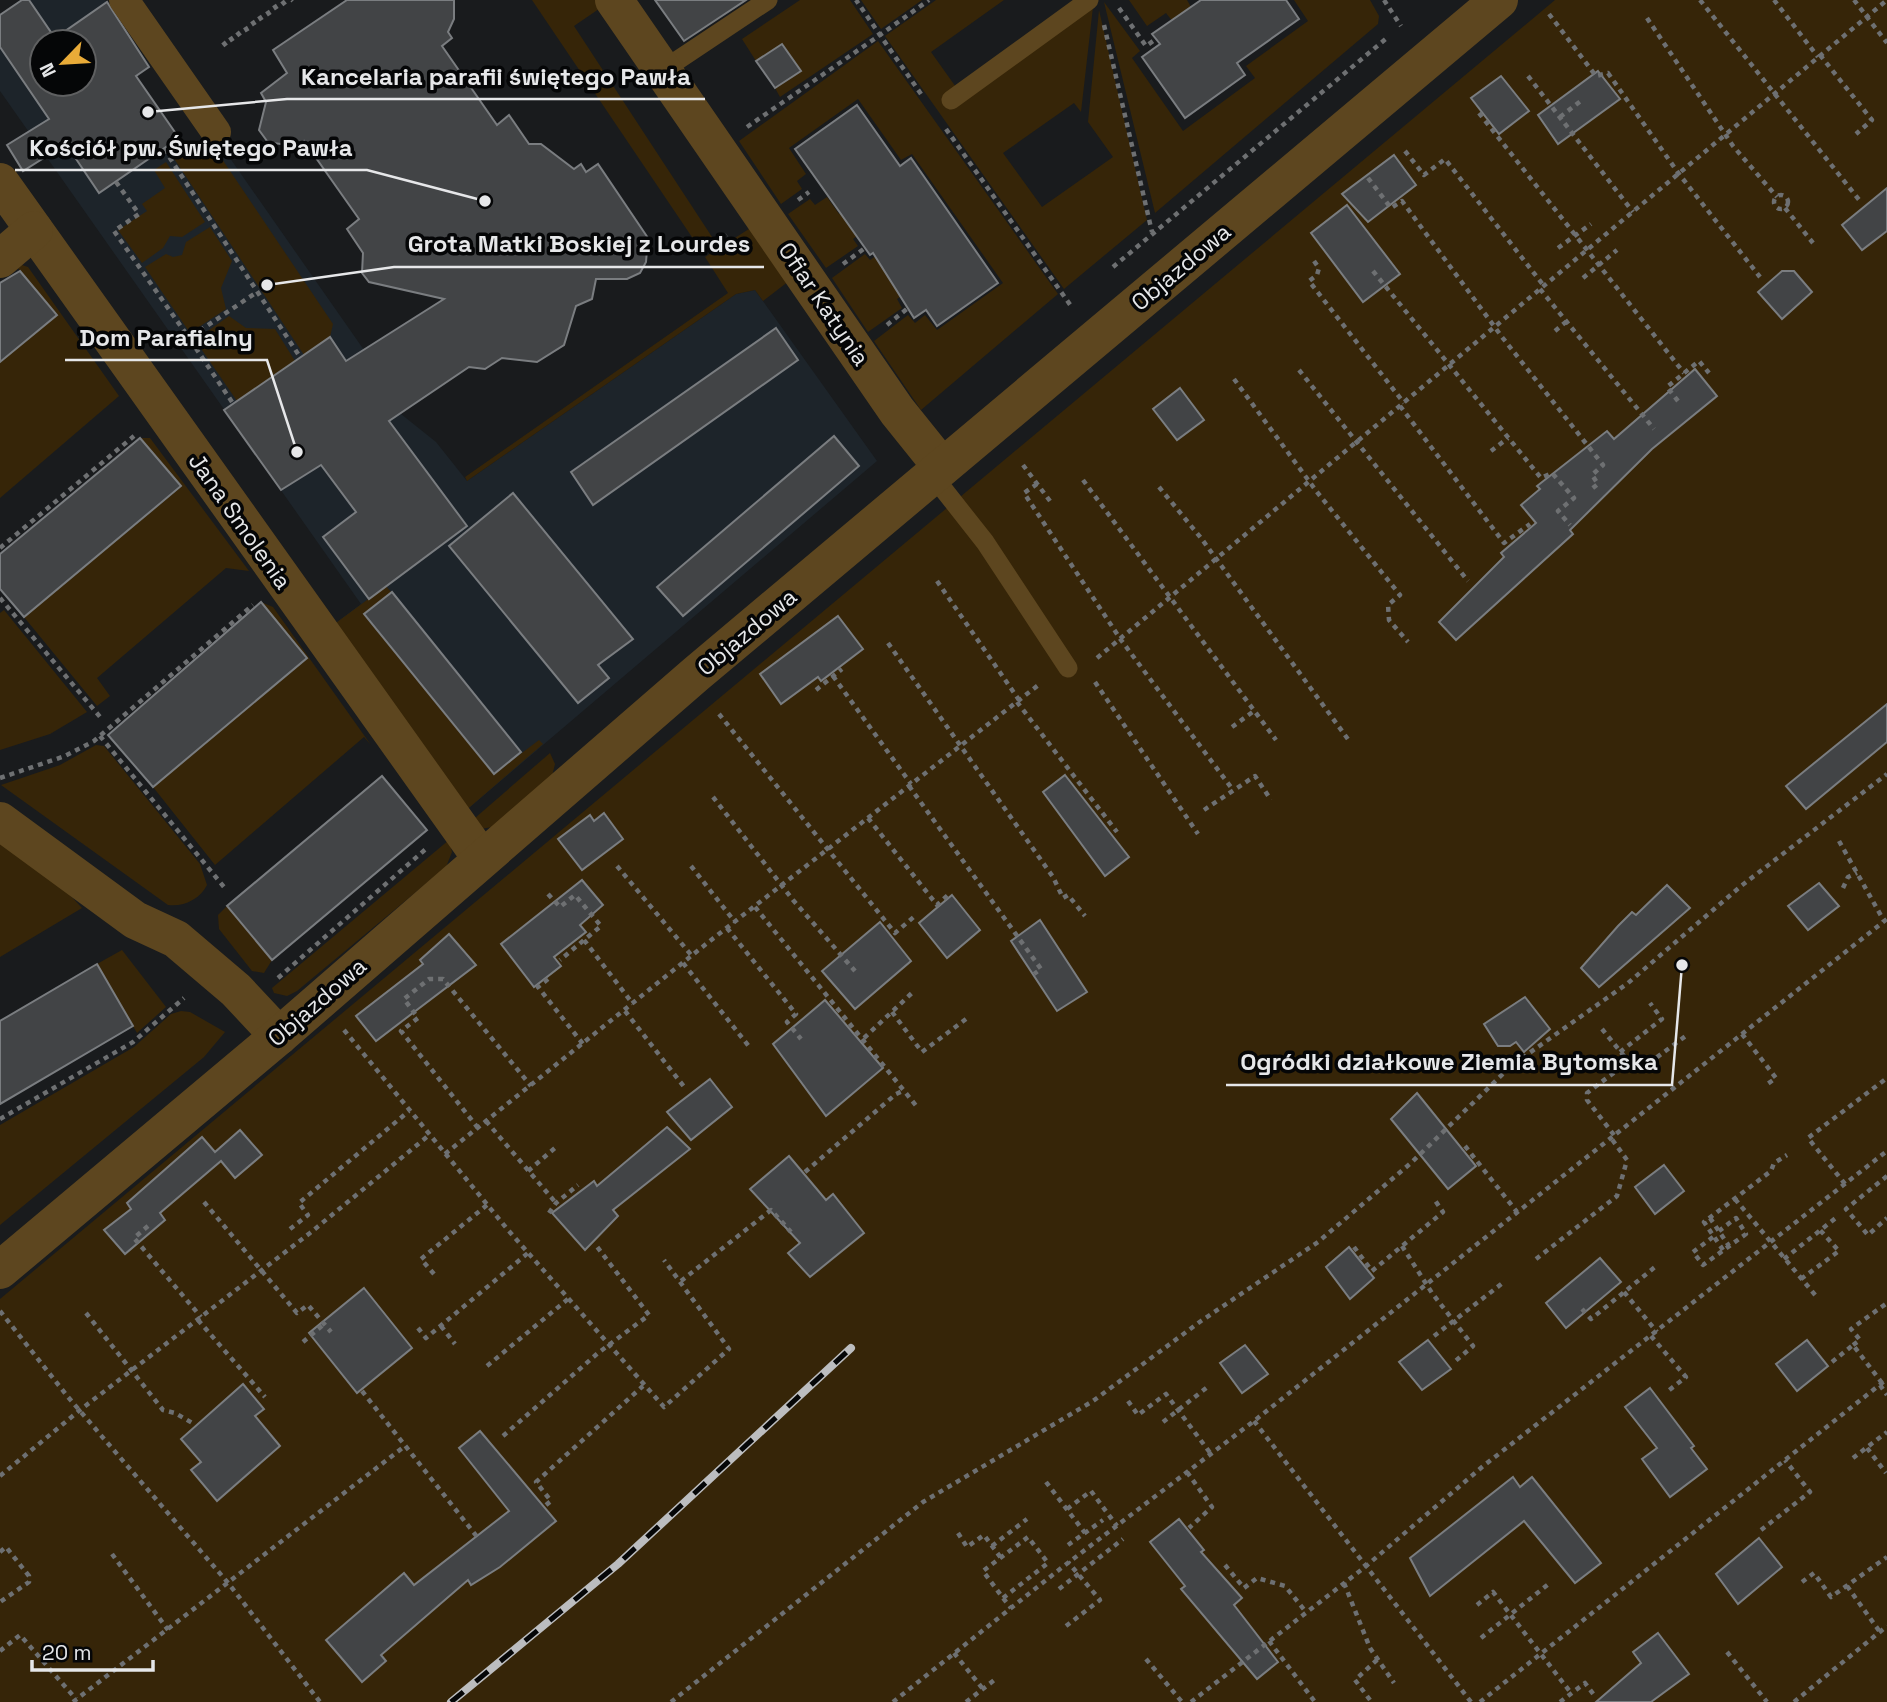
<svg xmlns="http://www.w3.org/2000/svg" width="1887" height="1702" font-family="'Space Grotesk',sans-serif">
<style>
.built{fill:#1d242a;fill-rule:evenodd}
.green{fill:#362508}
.building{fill:#424446;stroke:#7a7d80;stroke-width:2;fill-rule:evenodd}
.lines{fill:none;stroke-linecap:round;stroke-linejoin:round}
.path{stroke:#6e7072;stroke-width:4.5;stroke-dasharray:5 5;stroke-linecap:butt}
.service{stroke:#5d461f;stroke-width:19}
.pedestrian{stroke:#5d461f;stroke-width:30}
.minor{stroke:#5d461f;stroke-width:38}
.rail-casing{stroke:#bcbdbf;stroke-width:8}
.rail{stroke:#050607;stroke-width:5;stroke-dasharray:16;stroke-linecap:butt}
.labels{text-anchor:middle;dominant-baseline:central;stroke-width:7;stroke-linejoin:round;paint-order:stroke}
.street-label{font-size:23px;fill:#e6e7e9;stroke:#050607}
.leader{fill:none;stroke:#e6e7e9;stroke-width:2.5}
.callout-dot{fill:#e6e7e9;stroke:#050607;stroke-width:2.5}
.callout-label{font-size:24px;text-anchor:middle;font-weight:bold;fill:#e6e7e9;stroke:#050607;stroke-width:7;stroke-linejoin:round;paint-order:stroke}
</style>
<rect width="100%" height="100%" fill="#191b1d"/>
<!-- built -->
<path class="built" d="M22,0h83l45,66 -14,10 48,70 16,-6 13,1 12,10 139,199 37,64 35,28 31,39 269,-187 19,-4 122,171 -414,352 -134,-185 32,-24 -361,-513v-76zM42,42h42v42h-42z"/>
<!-- green -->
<g class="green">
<path d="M532,0h80l-38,26 138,211 -14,9z"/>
<path d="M800,0h50l23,34 -93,63 -5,-9 25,-17 -18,-27 -26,17 -14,-22z"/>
<path d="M861,0h61l-41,29z"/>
<path d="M936,0h68l-73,52 27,38 135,-83 -12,105 -7,-9 -71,50 39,54 71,-50 -25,-35 11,-112 48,210 -83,69 -179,-253z"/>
<path d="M1129,0h58l8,14 -18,13 -11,-14 -19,13z"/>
<path d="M1294,0h76l9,16 -1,8 -223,189 -51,-211 36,49 -8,7 51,73 72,-53 -9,-12 62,-45z"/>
<path d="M1555,0h332v1702h-1887v-403z"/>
<path d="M878,41l180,253 -137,116 -47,-69 34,-26 7,8 10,-8 12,15 66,-47 -91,-129 -11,6 -43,-61 -69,49 17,26 -9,7 5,8 -21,15 -42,-63z"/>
<path d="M203,146l17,10 113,168 -3,13 -26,18 -131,-198 20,-10z"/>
<path d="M166,162l39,60 -23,15 -12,-1 -7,12 -21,15 -24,-33 29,-19 -5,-7 23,-16 -11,-18z"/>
<path d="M827,197l12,17 8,-6 16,23 -10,8 5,7 -32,22 -38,-54 22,-15 5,6z"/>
<path d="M210,227l22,34 -11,27 5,21 -36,24 -45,-66 21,-13 7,3 9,-2 4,-13z"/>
<path d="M752,227l37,54 -26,20 -8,-11 -19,4 -269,187 -2,-4 263,-184 -23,-36z"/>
<path d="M880,253l27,39 -10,7 5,9 -34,24 -36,-54 33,-24 5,6z"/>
<path d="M22,265l6,2 91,129 -119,102v-136l57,-47 -39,-47z"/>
<path d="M229,316l17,12 29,1 20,32 -58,40 -42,-61z"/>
<path d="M140,438h10l99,133 -23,-3 -129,110 13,18 -13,10 -73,-89 157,-130z"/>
<path d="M386,586l5,6 -27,23 130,159 45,-34 4,4 -80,69 -134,-185z"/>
<path d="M261,602l12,5 98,138 -7,-8 -149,128 -62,-78 154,-128z"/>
<path d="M4,610l83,102 -37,22 -50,16v-137z"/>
<path d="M96,745l8,1 96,118 7,21c-7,14 -23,22 -39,20l-167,-120 59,-20z"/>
<path d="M550,753l5,11 -3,12 -59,51 -13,2 -12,-5z"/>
<path d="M0,838l68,55 14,15 -82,49z"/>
<path d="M449,840l3,12 -6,15 -149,124 -10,5 -13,-3 -2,-5z"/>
<path d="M227,906l45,54 -8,13 -12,-2 -33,-42 -1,-14z"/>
<path d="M122,950l44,57 -29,26 -40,-69z"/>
<path d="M181,1011l9,1 35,20 -21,25 -204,168v-100l134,-78 37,-33z"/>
</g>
<!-- building -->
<g class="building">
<path d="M22,0h7l26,38 52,-36 42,65 -13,9 43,62 -80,55 -33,-49 -43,27 -16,-26 42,-26 -49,-72v-32zM42,42h42v42h-42z"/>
<path d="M347,0h107v19l-6,13 4,6 -10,8 55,79 12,-10 20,29h12l33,25 7,-5 5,8 12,-8 50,74 -2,24 -6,11 -13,6h-31l-4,20 -16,7 -12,39 -27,17 -35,-4 -17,11 -16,-2 -80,54 78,105 -98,73 -46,-62 33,-25 -35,-47 -40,25 -57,-80 106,-73 16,24 98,-62 -75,-17 -7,-9 1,-20 -16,-24 12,-10 -55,-78 -7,5 -24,-3 -6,-2 -8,-11 7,-28 -5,-9 26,-20 -14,-23z"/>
<path d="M655,0h91l-62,41z"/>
<path d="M1201,0h85l13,19 -62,44 8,12 -60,43 -43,-61 18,-13 -8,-10z"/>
<path d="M782,44l19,27 -26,17 -19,-27z"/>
<path d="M1598,71l22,28 -62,45 -20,-29z"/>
<path d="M1501,76l28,35 -30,23 -28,-36z"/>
<path d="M857,105l43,61 11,-8 87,125 -61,43 -11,-16 -12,8 -41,-65 -3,2 -75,-106z"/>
<path d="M1394,155l22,30 -48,37 -26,-28z"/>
<path d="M1887,188v43l-25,19 -20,-25z"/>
<path d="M1347,205l53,69 -37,28 -52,-69z"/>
<path d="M20,271l37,44 -57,47v-79z"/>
<path d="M1782,271h12l18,21 -30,27 -24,-27z"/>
<path d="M776,328l22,32 -205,145 -22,-33z"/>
<path d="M1695,369l22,27 -65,53 -82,81 3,4 -117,106 -17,-18 65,-65 -3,-4 35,-30 -15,-18 19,-16 -3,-3 70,-55 7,8z"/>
<path d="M1180,388l24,32 -27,20 -24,-31z"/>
<path d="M834,436l25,30 -176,150 -26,-29z"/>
<path d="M140,438l41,48 -157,131 -24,-28v-35z"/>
<path d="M513,493l120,146 -35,26 11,13 -31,25 -129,-157z"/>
<path d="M392,592l129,160 -27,22 -130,-160z"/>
<path d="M261,602l46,56 -154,129 -45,-52z"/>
<path d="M838,616l25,33 -42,32 -3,-4 -37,27 -21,-30z"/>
<path d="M1887,704v38l-81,67 -20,-23z"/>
<path d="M1065,775l64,82 -24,19 -62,-84z"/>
<path d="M382,776l45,54 -155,130 -45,-54z"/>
<path d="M604,813l19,26 -41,31 -24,-31 32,-24 4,6z"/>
<path d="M582,880l21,25 -23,20 6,7 -32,25 7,9 -27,21 -33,-43z"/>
<path d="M1819,883l20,23 -31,24 -20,-24z"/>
<path d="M1667,885l23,23 -91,79 -18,-19 37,-42 14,-14 4,3z"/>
<path d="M952,895l28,35 -33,28 -28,-35z"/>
<path d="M1040,920l47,72 -30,19 -46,-70z"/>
<path d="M880,922l31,39 -56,48 -33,-38z"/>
<path d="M449,934l27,31 -100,76 -20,-25 67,-52 -3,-4z"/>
<path d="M97,964l36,62 -133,78v-83z"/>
<path d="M1525,997l25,32 -26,23 -8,-10 -6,4h-12l-14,-22z"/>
<path d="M825,1000l58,68 -57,48 -53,-72z"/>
<path d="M710,1079l22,28 -41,33 -24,-28z"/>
<path d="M1417,1093l59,73 -28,23 -57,-70z"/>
<path d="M667,1127l23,22 -77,61 5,6 -33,34 -33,-37 42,-32 3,5z"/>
<path d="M240,1130l22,25 -27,23 -14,-17 -61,52 5,7 -40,34 -21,-24 27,-21 -4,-6 75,-66 13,15z"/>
<path d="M789,1156l37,44 7,-6 31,39 -54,44 -22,-24 12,-10 -50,-54z"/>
<path d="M1664,1165l20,26 -29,23 -20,-27z"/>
<path d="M1349,1247l25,31 -24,21 -24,-32z"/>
<path d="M1600,1258l21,24 -55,46 -20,-25z"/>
<path d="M364,1288l48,60 -55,45 -48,-60z"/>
<path d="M1428,1340l23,29 -29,21 -23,-28z"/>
<path d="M1807,1340l21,26 -31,25 -21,-27z"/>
<path d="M1245,1345l23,29 -26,19 -22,-30z"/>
<path d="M243,1384l21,25 -9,7 25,30 -63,55 -26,-31 10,-8 -20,-23z"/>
<path d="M1650,1388l44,58 -3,2 16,21 -37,28 -28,-38 15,-11 -32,-41z"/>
<path d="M480,1431l76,90 -56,46 -29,18 -3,-5 -87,75 5,6 -24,21 -36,-42 78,-67 10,12 95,-74 -50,-63z"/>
<path d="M1513,1477l7,10 12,-10 69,86 -26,20 -51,-62 -94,75 -20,-38z"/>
<path d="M1179,1519l25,31 -3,2 41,46 -8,7 44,57 -21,17 -76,-90 4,-3 -35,-44z"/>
<path d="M1759,1538l23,29 -44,37 -22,-30z"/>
<path d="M1658,1633l31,41 -38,28h-55l45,-39 -8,-11z"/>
</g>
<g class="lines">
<!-- path -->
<g class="path">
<path d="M292,0l1,1"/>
<path d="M1384,0l17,26"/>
<path d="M1700,0l160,201"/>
<path d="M1774,0l44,57"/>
<path d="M1854,0l33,43"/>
<path d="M282,1l4,5"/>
<path d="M274,5l4,6"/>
<path d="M1119,8l27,38 10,-7"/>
<path d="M267,11l4,6"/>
<path d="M1549,14l47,62 12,-3 71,101 81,103"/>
<path d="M259,16l4,6"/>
<path d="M1647,18l86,128 44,51"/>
<path d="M252,21l4,6"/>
<path d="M1104,25l48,207"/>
<path d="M245,27l3,5"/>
<path d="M237,32l4,5"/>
<path d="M230,37l4,6"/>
<path d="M223,42l4,5"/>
<path d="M1820,55l52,65 -16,14"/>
<path d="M1528,76l105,136"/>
<path d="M921,94l-41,-59 49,-35"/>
<path d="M1479,113l205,260"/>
<path d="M1560,117l22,-17"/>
<path d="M747,127l133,-92 -24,-35"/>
<path d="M946,129l125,177"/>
<path d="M164,149l136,208"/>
<path d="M1405,151l19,24 21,-16 99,127"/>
<path d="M167,154l14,-10"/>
<path d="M1368,178l23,30 11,-7 100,136 101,128 -11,10 6,9 -9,7"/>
<path d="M116,182l23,32 -25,17 75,107"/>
<circle cx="1781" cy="202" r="7"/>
<path d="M798,200l11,-8"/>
<path d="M1785,208l28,35"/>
<path d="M1558,248l33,-24"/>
<path d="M702,252l25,-17"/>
<path d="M1314,261l5,7 -2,7 -8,6 95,122"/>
<path d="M843,264l22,-16"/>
<path d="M1113,267l275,-230"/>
<path d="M1373,271l168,207 11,-5 22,25 -16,13 12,14"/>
<path d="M1583,278l34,-28"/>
<path d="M1540,289l114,140"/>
<path d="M887,325l21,-17"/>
<path d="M1555,331l12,-10"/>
<path d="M1299,370l169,211"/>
<path d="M1234,379l83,113 83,103 -12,10 1,15 19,22"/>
<path d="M1678,401l-11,-14 32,-26 10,12"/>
<path d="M232,402l-43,-64 68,-46"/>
<path d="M1400,406l104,137 26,-19"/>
<path d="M1491,451l17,-13"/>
<path d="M1023,465l27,36"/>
<path d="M1083,480l193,260"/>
<path d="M1037,484l-13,9 97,147 112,150"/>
<path d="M1159,487l42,51 149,204"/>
<path d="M0,548l134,-112"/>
<path d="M937,581l82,119"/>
<path d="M0,598l101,120"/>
<path d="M888,643l165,234 10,21 5,-3 17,21"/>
<path d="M1097,658l790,-658"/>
<path d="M833,676l78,108"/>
<path d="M1095,682l103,152"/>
<path d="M816,690l26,-21"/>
<path d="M1017,702l100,130"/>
<path d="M719,714l176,219 21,-18"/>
<path d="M1232,727l22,-16"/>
<path d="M100,736l124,151"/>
<path d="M0,778l65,-22 29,-15 159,-136"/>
<path d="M909,786l132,183 -7,5"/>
<path d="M713,797l80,103 62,71"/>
<path d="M1204,810l51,-34 16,24"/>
<path d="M868,818l69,87 12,-11"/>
<path d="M1839,841l45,80"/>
<path d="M617,866l75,90"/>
<path d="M691,866l44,56"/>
<path d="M1843,888l5,-11 9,-4"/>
<path d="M548,894l12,13 15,-12 26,31 -41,34"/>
<path d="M755,907l163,201"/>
<path d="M727,928l69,86 -9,8 14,17"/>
<path d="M584,940l49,64"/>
<path d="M683,963l68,86"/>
<path d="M278,978l149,-130"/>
<path d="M548,979l-10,8 45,57"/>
<path d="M625,1011l60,77"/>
<path d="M892,1012l30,40 48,-36"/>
<path d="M1602,1029l35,43 50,-37"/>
<path d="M344,1030l164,200 156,177 65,-58 -65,-89"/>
<path d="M1742,1034l34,44 -10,7"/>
<path d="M864,1038l49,-46"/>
<path d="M1620,1052l42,-33 -12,-16"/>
<path d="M0,1119l133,-77 51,-44"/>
<path d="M486,1121l70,82"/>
<path d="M478,1128l-77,-97 17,-13 -14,-19 25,-20h14l88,107"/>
<path d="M1614,1135l-27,-35v-7l41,-31"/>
<path d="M1465,1146l52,66"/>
<path d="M445,1154l261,-210 335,-261"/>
<path d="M528,1171l27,-23"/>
<path d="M805,1172l91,-78 9,-4"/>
<path d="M1887,1176l-41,33 22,26 19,-17"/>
<path d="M1845,1184l-37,-46 79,-60"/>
<path d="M1735,1199l81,97"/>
<path d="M204,1202l93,111 11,-8 23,27"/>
<path d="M549,1213l7,-10 22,-18"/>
<path d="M1710,1218l19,28"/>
<path d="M148,1226l-14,12 67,79"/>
<path d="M290,1229l18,-14 -9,-12 110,-92"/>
<path d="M1713,1237l-20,15 10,13 43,-31 -10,-16 -17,13"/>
<path d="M1402,1246l30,47 41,53 -20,17"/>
<path d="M1354,1247l18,24 71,-59 -9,-13"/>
<path d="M1723,1250l-19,-28 67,-51 3,-8 13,-8"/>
<path d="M1536,1259l81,-63 10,-36 -16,-22"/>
<path d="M1784,1259l53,-42"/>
<path d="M434,1274l-13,-15 66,-54"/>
<path d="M1801,1279l38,-28 -19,-21"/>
<path d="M681,1281l90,-71 20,22"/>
<path d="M1624,1292l33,40"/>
<path d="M1582,1309l9,10 64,-52"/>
<path d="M0,1311l68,86 161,187 91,118"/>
<path d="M86,1313l77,97 12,3 19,11"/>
<path d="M198,1320l67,77"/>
<path d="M441,1326l14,18"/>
<path d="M418,1328l8,10 102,-85"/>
<path d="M1434,1336l70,-54"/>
<path d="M1651,1336l35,41 -18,14"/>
<path d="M303,1342l21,-18"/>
<path d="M1853,1345l7,-5 -9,-11 36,-26"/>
<path d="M1832,1362l21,-17 29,38"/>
<path d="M487,1366l81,-67"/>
<path d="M1880,1385l7,10"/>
<path d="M362,1391l116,147"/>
<path d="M1128,1401l10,14 28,-21 45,60"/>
<path d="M1254,1421l217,281"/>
<path d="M1163,1422l47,-37"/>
<path d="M503,1436l95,-83 51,-38 -54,-71"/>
<path d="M1867,1448l19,25"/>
<path d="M1853,1458l34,-26"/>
<path d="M1187,1472l25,35 -23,21"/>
<path d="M0,1476l80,-66 230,-177 118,-97"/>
<path d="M1046,1482l39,51"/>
<path d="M546,1505l5,-4 -15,-19 107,-96"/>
<path d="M1067,1509l24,-18 26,35"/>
<path d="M1761,1530l49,-38 -25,-32"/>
<path d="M958,1533l9,14 17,-12 17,23"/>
<path d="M1068,1545l35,-25"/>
<path d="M992,1546l35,-27"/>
<path d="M0,1552l6,-5 23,29v6l-29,20"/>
<path d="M112,1554l56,76"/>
<path d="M1225,1565l19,23 13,-10 28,8 21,26"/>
<path d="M1802,1582l12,-9 17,24 56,-40"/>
<path d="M1344,1583l26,65 24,35"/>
<path d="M1847,1586l33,46"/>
<path d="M1059,1589l64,-50"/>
<path d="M1003,1598l45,-35 -20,-26 -45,34 20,27 8,10"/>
<path d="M1477,1605l16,-13 78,101"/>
<path d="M1066,1626l34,-26 -32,-38"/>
<path d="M1481,1638l70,-56"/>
<path d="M1269,1641l46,61"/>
<path d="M0,1651l20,-16 56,64"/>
<path d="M1727,1652l40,50"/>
<path d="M954,1653l29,36"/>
<path d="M1146,1659l36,43"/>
<path d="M1370,1700l-15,-20 23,-21"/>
<path d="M73,1702l332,-256"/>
<path d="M671,1702l252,-200 170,-101 108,-80 117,-79 93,-79 100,-97 117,-83 113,-97 146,-112"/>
<path d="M893,1702l167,-133 194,-148 633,-502"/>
<path d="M966,1702l31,-24"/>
<path d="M1191,1702l174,-135 117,-100 405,-316"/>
<path d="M1480,1702l407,-323"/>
<path d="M1560,1702l25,-19 9,12"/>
<path d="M1794,1702l93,-76"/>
</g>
<!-- service -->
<g class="service">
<path d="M663,70l105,-70"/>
<path d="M951,100l138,-100"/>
<path d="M933,476l52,66 83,126"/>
</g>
<!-- pedestrian -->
<path class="pedestrian" d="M124,0l92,132"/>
<!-- minor -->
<g class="minor">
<path d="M614,0l283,411 45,56"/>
<path d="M0,182l482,677"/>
<path d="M0,259l34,-29"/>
<path d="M0,821l135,99 41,19 60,51 43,46"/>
<path d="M0,1270l279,-234 417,-362 803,-674"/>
</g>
<defs>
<path id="rail" d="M451,1702l167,-138 233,-216"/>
</defs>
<!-- rail casing -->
<use href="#rail" class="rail-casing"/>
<!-- rail -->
<use href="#rail" class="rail"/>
</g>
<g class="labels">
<!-- street labels -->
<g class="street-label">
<text transform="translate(1181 267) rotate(-40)">Objazdowa</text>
<text transform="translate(824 304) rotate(56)">Ofiar Katynia</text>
<text transform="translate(240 521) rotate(55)">Jana Smolenia</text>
<text transform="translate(747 632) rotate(-40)">Objazdowa</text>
<text transform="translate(317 1002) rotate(-41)">Objazdowa</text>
</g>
</g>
<!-- callouts -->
<path class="leader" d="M148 112L287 99H705M485 201L367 170H15M267 285L394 267H764M297 452L267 360H65M1682 965L1672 1085H1226"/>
<g class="callout-dot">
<circle cx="148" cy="112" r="7"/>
<circle cx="485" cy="201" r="7"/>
<circle cx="267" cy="285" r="7"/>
<circle cx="297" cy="452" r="7"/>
<circle cx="1682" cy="965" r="7"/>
</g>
<g class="callout-label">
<text x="496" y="85">Kancelaria parafii świętego Pawła</text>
<text x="191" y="156">Kościół pw. Świętego Pawła</text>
<text x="579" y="252">Grota Matki Boskiej z Lourdes</text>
<text x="166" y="346">Dom Parafialny</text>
<text x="1449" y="1070">Ogródki działkowe Ziemia Bytomska</text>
</g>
<!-- north arrow -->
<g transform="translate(63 63) rotate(245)"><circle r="33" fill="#050607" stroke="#5f6061" stroke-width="2"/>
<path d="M0-5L12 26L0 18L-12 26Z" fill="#e9ab38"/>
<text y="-10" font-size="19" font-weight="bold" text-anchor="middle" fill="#e6e7e9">N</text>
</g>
<!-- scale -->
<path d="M32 1660v10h121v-10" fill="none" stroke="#e6e7e9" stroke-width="3.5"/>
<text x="42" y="1660" font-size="21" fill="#e6e7e9" stroke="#050607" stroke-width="5" paint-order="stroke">20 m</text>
</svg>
